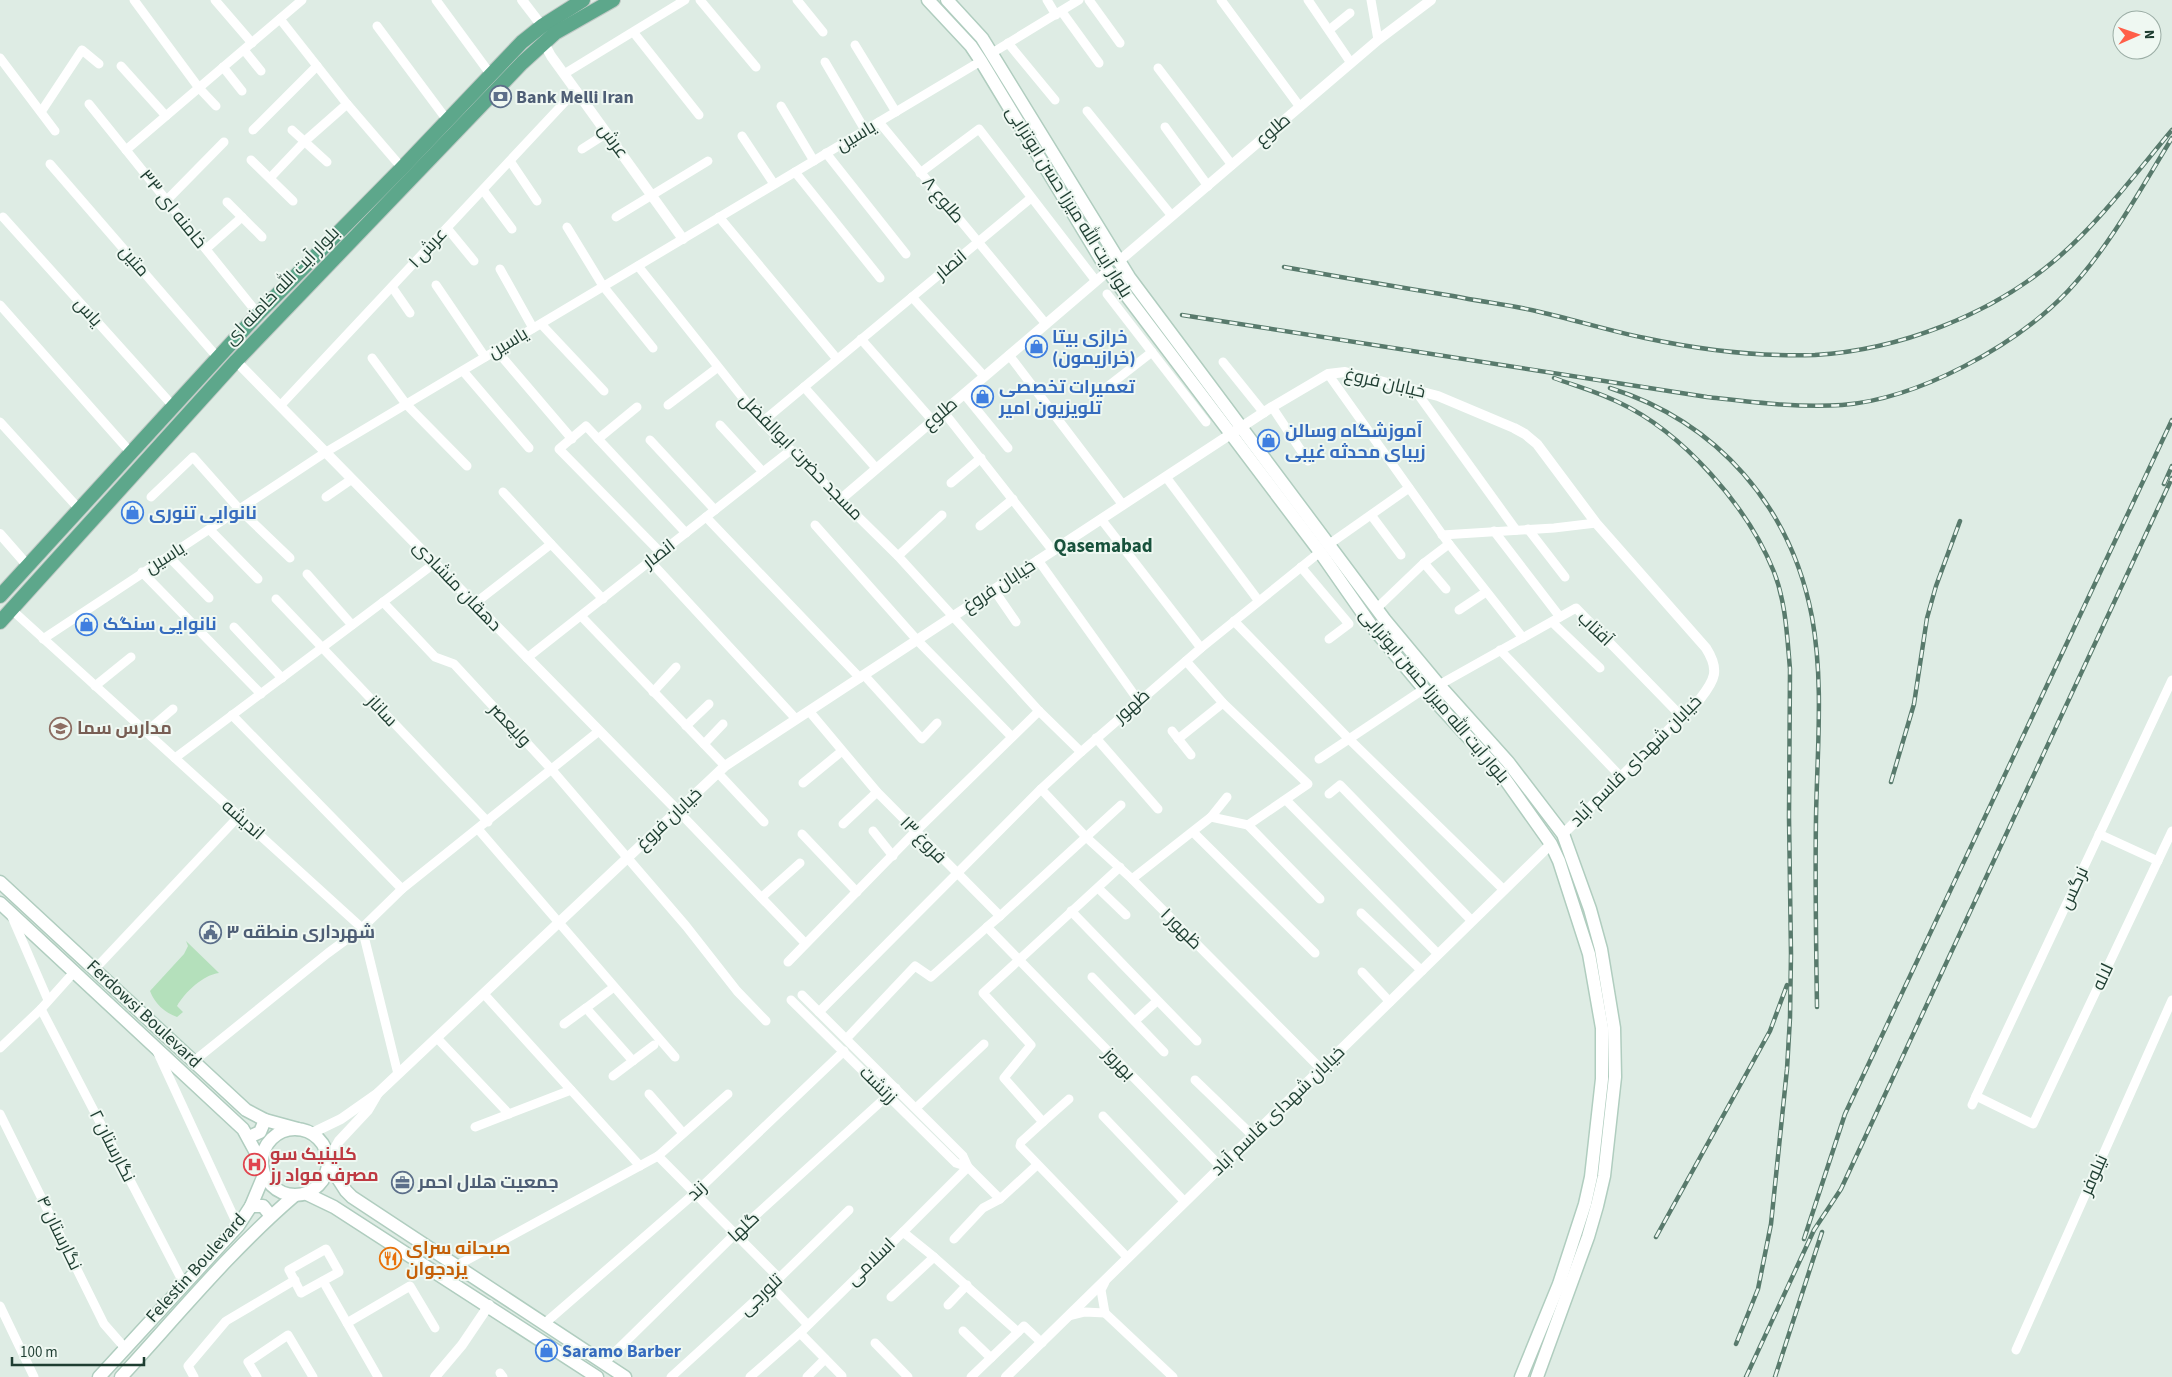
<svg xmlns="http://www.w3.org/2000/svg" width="2172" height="1377" font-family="'Source Sans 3',Cairo,sans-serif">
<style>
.green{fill:#b4e0bb}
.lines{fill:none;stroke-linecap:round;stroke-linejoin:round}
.secondary-casing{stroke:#b0cdbf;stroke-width:15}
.primary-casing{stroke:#c0c9c5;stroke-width:16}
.minor{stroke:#fff;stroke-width:9}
.tertiary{stroke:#fff;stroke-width:10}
.secondary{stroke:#fff;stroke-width:12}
.primary{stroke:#5da78b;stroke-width:14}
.rail-casing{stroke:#587a6c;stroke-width:4.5}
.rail{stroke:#eff8f2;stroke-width:2.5;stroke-dasharray:8;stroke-linecap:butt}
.labels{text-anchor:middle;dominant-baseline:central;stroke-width:4;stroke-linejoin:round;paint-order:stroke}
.service-label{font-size:18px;font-weight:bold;fill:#4e5e75;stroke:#eff8f2;text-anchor:start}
.street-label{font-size:18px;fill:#1e3d31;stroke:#eff8f2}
.shop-label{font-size:18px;font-weight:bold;fill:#366cbe;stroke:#eff8f2;text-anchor:start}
.education-label{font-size:18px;font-weight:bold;fill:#785e54;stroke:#eff8f2;text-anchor:start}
.health-label{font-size:18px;font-weight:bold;fill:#be3a42;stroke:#eff8f2;text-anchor:start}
.food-label{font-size:18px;font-weight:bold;fill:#c56008;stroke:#eff8f2;text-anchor:start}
.neighbourhood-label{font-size:19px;font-weight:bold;fill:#18523c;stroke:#eff8f2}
</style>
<rect width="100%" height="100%" fill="#deece4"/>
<!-- green -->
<path class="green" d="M186,941l33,32c-16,2 -34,19 -42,33l6,6 -6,5c-13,-5 -22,-13 -27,-26l34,-37 4,-8z"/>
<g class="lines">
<defs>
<g id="secondary">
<path d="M928,0l43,46 10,15 127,210 212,281 53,76 51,61 76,83 51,72 8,17 30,93 13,74v51l-11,98 -6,27 -26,80 -38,93"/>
<path d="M947,0l35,38 147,239 256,343 54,65 69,77 55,72 27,75 11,40 13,79 1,49 -11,99 -7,30 -9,31 -51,140"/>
<path d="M0,882l246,228 19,10 33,9"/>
<path d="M0,903l243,226 18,33"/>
<circle cx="295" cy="1162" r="33"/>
<path d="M249,1137l11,-5 5,-12"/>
<path d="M328,1163l18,28 6,6 273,180"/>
<path d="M307,1194l27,13 263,170"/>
<path d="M251,1206h12l8,10"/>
<path d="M99,1377l139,-151 13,-20 13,-31"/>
<path d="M121,1377c56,-61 110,-127 173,-181"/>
</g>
<g id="primary">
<path d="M0,596l258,-282 144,-146 120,-126 20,-16 41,-26"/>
<path d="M0,622l236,-261 286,-298 33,-30 58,-33"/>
</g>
</defs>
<!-- secondary casing -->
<use href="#secondary" class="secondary-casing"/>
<!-- primary casing -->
<use href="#primary" class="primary-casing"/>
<!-- minor -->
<g class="minor">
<path d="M134,0l65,88 17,18"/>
<path d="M215,0l37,43"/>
<path d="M436,0l55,75"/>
<path d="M700,0l56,67"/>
<path d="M797,0l26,32"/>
<path d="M1047,0l9,15"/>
<path d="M1089,0l31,43"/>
<path d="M1221,0l79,107"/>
<path d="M1308,0l43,63"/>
<path d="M1371,0l7,40"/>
<path d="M1062,12l37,51"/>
<path d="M280,19l67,85 55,64"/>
<path d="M377,26l70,94"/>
<path d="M1329,30l21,-17"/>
<path d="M634,33l65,82"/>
<path d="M1008,43l47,57"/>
<path d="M855,45l41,67"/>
<path d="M244,50l17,21"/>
<path d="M992,53l87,-53"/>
<path d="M0,58l55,73"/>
<path d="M825,62l40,68"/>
<path d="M121,66l45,50"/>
<path d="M223,67l19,24"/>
<path d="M1158,68l74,97"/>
<path d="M564,74l121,-74"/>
<path d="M89,104l169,210"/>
<path d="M781,106l33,55"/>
<path d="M1087,111l85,105"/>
<path d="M41,112l41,-62 17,14"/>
<path d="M879,122l167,202"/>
<path d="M1165,127l43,59"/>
<path d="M253,130l64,-64"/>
<path d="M292,130l35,32"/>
<path d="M742,136l32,48"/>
<path d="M582,149l25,-16"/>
<path d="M126,150l176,-150"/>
<path d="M826,153l80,101"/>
<path d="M251,160l42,41"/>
<path d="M510,161l27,40"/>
<path d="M50,164l168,194"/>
<path d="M795,172l85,106"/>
<path d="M920,173l59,-44 117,152"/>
<path d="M270,178l35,-37 42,-37"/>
<path d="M483,190l29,39"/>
<path d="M166,201l58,-59"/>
<path d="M227,202l35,35"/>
<path d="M3,217l170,189"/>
<path d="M616,217l92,-56"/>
<path d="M719,217l118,142"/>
<path d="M567,227l36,59 50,62"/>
<path d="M447,228l27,33"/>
<path d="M206,249l36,-32"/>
<path d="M638,266l124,156 136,134 141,155 42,41"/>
<path d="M500,269l33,59"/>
<path d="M436,285l49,72"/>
<path d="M392,287l18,26"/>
<path d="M1107,294l99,128"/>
<path d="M912,297l72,79"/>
<path d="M0,305l131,148"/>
<path d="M541,324l63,67"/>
<path d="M861,339l71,81"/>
<path d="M496,350l76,89"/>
<path d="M1009,355l114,150"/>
<path d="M372,358l34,46 61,62"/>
<path d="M1223,362l41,51"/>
<path d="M463,371l66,77"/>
<path d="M1328,374l121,170 74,94"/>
<path d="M804,387l72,81"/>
<path d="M1107,387l45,-35"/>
<path d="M1415,390l101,140"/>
<path d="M964,394l44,54"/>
<path d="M668,405l49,-37"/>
<path d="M280,406l296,-316"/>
<path d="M1272,407l36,54"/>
<path d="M943,411l110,140"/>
<path d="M0,422l80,88"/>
<path d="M762,422l269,-224"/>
<path d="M720,425l43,47"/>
<path d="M598,439l39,-32"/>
<path d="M650,440l65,70"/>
<path d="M1166,477l92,123"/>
<path d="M951,483l30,-25"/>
<path d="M503,492l48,52"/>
<path d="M151,497l42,-40 47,53 50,48"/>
<path d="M326,497l26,-18"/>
<path d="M1371,515l30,40"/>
<path d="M706,517l154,161"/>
<path d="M1101,519l100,129"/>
<path d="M815,525l102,115 95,97"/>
<path d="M980,526l33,-27"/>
<path d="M1528,529l37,48"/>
<path d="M210,530l48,49"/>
<path d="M1494,531l66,86"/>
<path d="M1442,535l112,-7 42,-5"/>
<path d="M1328,545l81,-57"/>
<path d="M661,553l-102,-104 27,-23 100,107"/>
<path d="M898,556l44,-41"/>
<path d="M169,557l40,41"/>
<path d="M1038,560l100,140"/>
<path d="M650,561l146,158"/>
<path d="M1424,563l22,26"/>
<path d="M1301,567l48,57 -20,15"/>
<path d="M142,572l119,122"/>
<path d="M307,574l45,51"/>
<path d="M994,590l22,32"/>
<path d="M276,599l212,223"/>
<path d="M383,602l52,55 19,7 98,106 134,156 51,65 29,30"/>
<path d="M474,604l77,-60 52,55"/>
<path d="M1376,609l48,-46 25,-19"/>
<path d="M12,610l350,318 36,146"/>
<path d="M1459,610l27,-18"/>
<path d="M581,616l144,150"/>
<path d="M1234,621l115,118 155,151"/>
<path d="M1552,622l48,46"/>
<path d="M234,627l48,51"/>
<path d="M43,639l283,-187 655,-391"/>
<path d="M1500,650l121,127"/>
<path d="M527,658l264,-208"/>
<path d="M864,675l58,64 15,-16"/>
<path d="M1439,685l137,-77 106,109"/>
<path d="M95,686l36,-29"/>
<path d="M653,692l23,-25"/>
<path d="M809,711l68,81 123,124 -13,11 234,240"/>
<path d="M232,715l170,174"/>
<path d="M686,726l23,-22"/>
<path d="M1172,731l19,24"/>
<path d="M146,732l27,-23"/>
<path d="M1096,738l62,71"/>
<path d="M1178,739l45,-36"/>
<path d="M704,744l19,-20"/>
<path d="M175,758l260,-195"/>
<path d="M1319,759l105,-70"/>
<path d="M718,773l46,49"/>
<path d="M803,783l39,-32"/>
<path d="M1041,789l45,48 46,42 189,190"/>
<path d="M1329,794l11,-9 132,136"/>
<path d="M1286,800l152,154"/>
<path d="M678,811l127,132"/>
<path d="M1211,817l16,-20"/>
<path d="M843,824l34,-32"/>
<path d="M1248,825l72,74"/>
<path d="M478,829l197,228"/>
<path d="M873,831l20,25"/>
<path d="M1193,832l122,121"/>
<path d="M802,834l55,58"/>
<path d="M2099,834l59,27"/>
<path d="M1120,867l-137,126 48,52 -27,33 39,44 -22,20 -1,4 108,112"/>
<path d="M1132,879l79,-62 37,8 60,-41 -85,-81 -37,-42"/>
<path d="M1098,888l28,27"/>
<path d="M762,897l38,-34"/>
<path d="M1071,911l126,130"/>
<path d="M1361,913l61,58"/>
<path d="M1000,916l121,-111"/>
<path d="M12,917l36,83"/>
<path d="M788,962l127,-130 124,-121"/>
<path d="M95,969l143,-152"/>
<path d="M1362,972l28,30"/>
<path d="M1092,977l72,75"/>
<path d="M614,987l-28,21 47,53"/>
<path d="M484,994l156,172"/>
<path d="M802,995l161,161 5,11 32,32 37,-34"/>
<path d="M791,1000l165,163 12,4"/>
<path d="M41,1009l143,275"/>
<path d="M819,1012l222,-223 40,-37 120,-104 119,-96"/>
<path d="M1135,1021l22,-20"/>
<path d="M564,1024l22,-16"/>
<path d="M437,1038l72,76"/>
<path d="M847,1038l68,-72 16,11 56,-50"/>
<path d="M0,1048l41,-39 34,-38"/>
<path d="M157,1051l81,175"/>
<path d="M194,1061l134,-108 34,-25 40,-39 197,-158"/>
<path d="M613,1076l41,-31"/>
<path d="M1195,1080l58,56"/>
<path d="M649,1094l34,39"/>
<path d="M1976,1096l196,-416"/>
<path d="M1972,1105l4,-9 57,28 139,-293"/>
<path d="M916,1108l68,-64"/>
<path d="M0,1114l104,210 21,24"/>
<path d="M1103,1116l82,86"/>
<path d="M1043,1122l26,-23"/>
<path d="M475,1127l96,-37"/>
<path d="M658,1156l121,122"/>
<path d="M903,1232l65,-65"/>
<path d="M954,1239l29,-31 17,-9"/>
<path d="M326,1249l13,23 -38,21 -12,-23z"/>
<path d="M456,1266l202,-110 70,-62"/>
<path d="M323,1281l55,96"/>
<path d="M771,1286l36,38"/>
<path d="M891,1297l43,-40"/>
<path d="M948,1305l19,-20"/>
<path d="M0,1306l34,71"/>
<path d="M1105,1313l68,64"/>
<path d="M1105,1313l-4,-23 4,-8"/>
<path d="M1069,1316l16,-4 20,1"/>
<path d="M347,1323l63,-37 25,42"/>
<path d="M544,1324l151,-131 149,-142"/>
<path d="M963,1331l28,27"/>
<path d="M1018,1332l6,-6 18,17"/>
<path d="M800,1333l42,43"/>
<path d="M875,1343l33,34"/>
<path d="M2016,1350l156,-350"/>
<path d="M604,1363l131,-129 161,-146"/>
<path d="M500,1373l3,4"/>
<path d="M194,1377l-6,-11 38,-45 69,-41"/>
<path d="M257,1377l-9,-15 40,-27 25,42"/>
<path d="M671,1377l100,-91 78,-76"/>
<path d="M750,1377l50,-44 103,-101 31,25 84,75 -47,45"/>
<path d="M807,1377l18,-18"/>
</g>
<!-- tertiary -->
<g class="tertiary">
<path d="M522,0l20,26"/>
<path d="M544,43l7,13 132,183"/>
<path d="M1118,262l260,-222 53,-40"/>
<path d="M236,361l442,450"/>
<path d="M841,499l267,-228"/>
<path d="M0,534l28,32"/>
<path d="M312,1133l29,-14 37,-26 347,-327 547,-359 56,-33 17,-2 93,24 76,32 11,6 12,10 59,79 110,125c14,22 9,32 -6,51l-137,135"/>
<path d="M328,1160l11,-19 29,-31 10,-17"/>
<path d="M435,1377l27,-32 27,-40"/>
<path d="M1006,1377l545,-533"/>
</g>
<!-- secondary -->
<use href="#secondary" class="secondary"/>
<!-- primary -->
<use href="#primary" class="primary"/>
<defs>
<g id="rail">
<path d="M1284,267c56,10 113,20 169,29 29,6 59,9 87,16 35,8 70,19 105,26 56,12 113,19 170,17 84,-5 175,-40 239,-94 43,-36 82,-88 118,-131"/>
<path d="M1182,315l525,82c45,5 90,11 135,8 76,-6 174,-59 226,-114 42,-45 72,-101 104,-153"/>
<path d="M1554,378c22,8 44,14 64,24 65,30 130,105 156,170 12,31 13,64 16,97l-1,148 2,137 -1,64 -3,51 -16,155 -13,65 -22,55"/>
<path d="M1610,388c108,34 181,119 202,229 12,66 5,135 4,201 -1,63 0,126 1,189"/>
<path d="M2164,484l8,-18"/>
<path d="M1891,782l23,-78 13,-86 9,-32 24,-65"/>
<path d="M1656,1237l114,-206 17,-46"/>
<path d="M1804,1239l41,-125 327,-694"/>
<path d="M1746,1377l68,-147 27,-41 331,-711"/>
<path d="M1775,1377l47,-145"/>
</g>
</defs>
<!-- rail casing -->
<use href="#rail" class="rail-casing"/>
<!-- rail -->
<use href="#rail" class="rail"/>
</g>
<!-- icons -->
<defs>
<symbol id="bank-ring" viewBox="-11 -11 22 22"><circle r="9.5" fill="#eff8f2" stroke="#5c6f8a" stroke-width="1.5"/><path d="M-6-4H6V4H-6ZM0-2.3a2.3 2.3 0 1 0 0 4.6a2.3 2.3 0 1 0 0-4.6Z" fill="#5c6f8a"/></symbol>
<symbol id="shop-ring" viewBox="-11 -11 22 22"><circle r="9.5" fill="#eff8f2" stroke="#3f7fe0" stroke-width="1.5"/><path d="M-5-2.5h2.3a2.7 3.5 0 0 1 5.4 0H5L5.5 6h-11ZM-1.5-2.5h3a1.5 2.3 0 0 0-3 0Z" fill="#3f7fe0"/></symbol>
<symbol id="school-ring" viewBox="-11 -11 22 22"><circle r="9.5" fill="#eff8f2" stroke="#8d6e63" stroke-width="1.5"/><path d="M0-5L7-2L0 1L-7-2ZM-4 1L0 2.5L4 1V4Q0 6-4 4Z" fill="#8d6e63"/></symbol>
<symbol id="civic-ring" viewBox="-11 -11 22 22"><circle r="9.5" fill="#eff8f2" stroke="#5c6f8a" stroke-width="1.5"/><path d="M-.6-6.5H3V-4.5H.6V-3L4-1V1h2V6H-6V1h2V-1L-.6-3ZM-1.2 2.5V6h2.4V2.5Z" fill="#5c6f8a"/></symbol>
<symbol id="hospital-ring" viewBox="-11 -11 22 22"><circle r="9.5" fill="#eff8f2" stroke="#e0444e" stroke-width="1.5"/><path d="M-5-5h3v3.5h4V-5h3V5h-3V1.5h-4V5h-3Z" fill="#e0444e"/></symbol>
<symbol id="office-ring" viewBox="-11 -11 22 22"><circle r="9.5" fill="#eff8f2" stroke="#5c6f8a" stroke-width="1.5"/><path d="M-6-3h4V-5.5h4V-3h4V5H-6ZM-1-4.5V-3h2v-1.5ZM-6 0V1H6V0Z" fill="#5c6f8a"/></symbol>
<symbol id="restaurant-ring" viewBox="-11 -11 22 22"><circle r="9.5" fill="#eff8f2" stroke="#e8710a" stroke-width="1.5"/><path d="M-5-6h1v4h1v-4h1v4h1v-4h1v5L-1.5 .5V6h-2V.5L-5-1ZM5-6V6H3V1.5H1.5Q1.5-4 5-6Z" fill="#e8710a"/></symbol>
</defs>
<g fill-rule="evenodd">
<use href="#bank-ring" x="488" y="84" width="25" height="25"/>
<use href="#shop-ring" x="1024" y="334" width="25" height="25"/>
<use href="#shop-ring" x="970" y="384" width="25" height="25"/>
<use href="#shop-ring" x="1256" y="428" width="25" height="25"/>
<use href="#shop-ring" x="120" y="500" width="25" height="25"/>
<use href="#shop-ring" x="74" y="612" width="25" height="25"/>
<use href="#school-ring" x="48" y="716" width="25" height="25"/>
<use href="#civic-ring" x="198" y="920" width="25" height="25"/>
<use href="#hospital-ring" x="242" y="1152" width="25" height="25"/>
<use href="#office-ring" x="390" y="1170" width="25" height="25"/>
<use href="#restaurant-ring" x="378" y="1246" width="25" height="25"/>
<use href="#shop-ring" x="534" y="1338" width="25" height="25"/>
</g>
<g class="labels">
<!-- service labels -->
<g class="service-label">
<text x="516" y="97">Bank Melli Iran</text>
<text x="226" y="932">شهرداری منطقه ۳</text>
<text x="418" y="1182">جمعیت هلال احمر</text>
</g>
<!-- street labels -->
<g class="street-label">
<text transform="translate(1273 130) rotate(-40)">طلوع</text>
<text transform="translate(856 136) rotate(-31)">یاسین</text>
<text transform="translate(613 141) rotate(54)">عرش</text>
<text transform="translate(943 200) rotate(50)">طلوع ۸</text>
<text transform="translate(1069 202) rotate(58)">بلوار آیت الله میرزا حسن ابوترابی</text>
<text transform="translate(173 209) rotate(51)">خامنه ای ۳۳</text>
<text transform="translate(428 248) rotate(-47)">عرش ۱</text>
<text transform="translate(134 261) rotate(49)">متین</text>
<text transform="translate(951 265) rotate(-40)">انصار</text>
<text transform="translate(282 286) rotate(-46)">بلوار آیت الله خامنه ای</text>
<text transform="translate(88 312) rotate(48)">یاس</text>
<text transform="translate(508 343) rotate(-31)">یاسین</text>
<text transform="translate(1385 383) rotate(13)">خیابان فروغ</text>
<text transform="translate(940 414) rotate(-40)">طلوع</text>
<text transform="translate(801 457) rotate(46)">مسجد حضرت ابوالفضل</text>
<text transform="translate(659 554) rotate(-38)">انصار</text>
<text transform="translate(165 558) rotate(-32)">یاسین</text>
<text transform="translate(457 586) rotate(46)">دهقان منشادی</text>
<text transform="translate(999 586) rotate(-33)">خیابان فروغ</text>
<text transform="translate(1595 629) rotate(44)">آفتاب</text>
<text transform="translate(1434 696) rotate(50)">بلوار آیت الله میرزا حسن ابوترابی</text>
<text transform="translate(1132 706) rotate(-41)">ظهور</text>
<text transform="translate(382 711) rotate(47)">ساناز</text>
<text transform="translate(510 725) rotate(47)">ولیعصر</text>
<text transform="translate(1636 761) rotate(-45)">خیابان شهدای قاسم آباد</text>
<text transform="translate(669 819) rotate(-43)">خیابان فروغ</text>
<text transform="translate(243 820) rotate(42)">اندیشه</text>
<text transform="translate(923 840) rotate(46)">فروغ ۱۳</text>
<text transform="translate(2074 888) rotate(-65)">نرگس</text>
<text transform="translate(1181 929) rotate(45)">ظهور ۱</text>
<text transform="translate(2103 977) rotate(-65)">لاله</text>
<text transform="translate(144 1014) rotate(43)">Ferdowsi Boulevard</text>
<text transform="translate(1119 1064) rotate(46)">بهروز</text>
<text transform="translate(878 1085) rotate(45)">زرتشت</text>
<text transform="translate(1278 1111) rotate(-44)">خیابان شهدای قاسم آباد</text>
<text transform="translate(112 1146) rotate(63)">نگارستان ۲</text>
<text transform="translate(2094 1175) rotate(-66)">نیلوفر</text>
<text transform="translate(697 1191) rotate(-43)">زند</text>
<text transform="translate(744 1227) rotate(-43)">گلها</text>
<text transform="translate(59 1233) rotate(64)">نگارستان ۴</text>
<text transform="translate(871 1262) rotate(-44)">اسلامی</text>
<text transform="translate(196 1268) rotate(-48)">Felestin Boulevard</text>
<text transform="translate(761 1295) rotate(-43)">تلورجی</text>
</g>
<!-- shop labels -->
<g class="shop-label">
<text x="1052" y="337">خرازی بیتا<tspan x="1052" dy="21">(خرازیمون)</tspan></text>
<text x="999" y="387">تعمیرات تخصصی<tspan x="999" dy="21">تلویزیون امیر</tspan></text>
<text x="1285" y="431">آموزشگاه وسالن<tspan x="1285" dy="21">زیبای محدثه غیبی</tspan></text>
<text x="149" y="513">نانوایی تنوری</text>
<text x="103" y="624">نانوایی سنگک</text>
<text x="562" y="1351">Saramo Barber</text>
</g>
<!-- education labels -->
<g class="education-label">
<text x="77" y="728">مدارس سما</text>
</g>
<!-- health labels -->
<g class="health-label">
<text x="270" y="1154">کلینیک سو<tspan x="270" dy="21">مصرف مواد رز</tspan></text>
</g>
<!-- food labels -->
<g class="food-label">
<text x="406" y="1248">صبحانه سرای<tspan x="406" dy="21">یزدجوان</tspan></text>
</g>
<!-- neighbourhood labels -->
<g class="neighbourhood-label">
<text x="1103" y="546">Qasemabad</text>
</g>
</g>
<!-- north arrow -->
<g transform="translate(2137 35) rotate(88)"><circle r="24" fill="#eff8f2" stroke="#9bada5"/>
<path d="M0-4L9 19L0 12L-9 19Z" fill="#ff5f49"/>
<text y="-8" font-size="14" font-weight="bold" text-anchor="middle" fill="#1e3d31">N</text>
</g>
<!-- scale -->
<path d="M12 1357v8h132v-8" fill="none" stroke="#1e3d31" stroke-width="2.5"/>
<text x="20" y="1357" font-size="15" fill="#1e3d31" stroke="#eff8f2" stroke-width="4" paint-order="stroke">100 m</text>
</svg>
